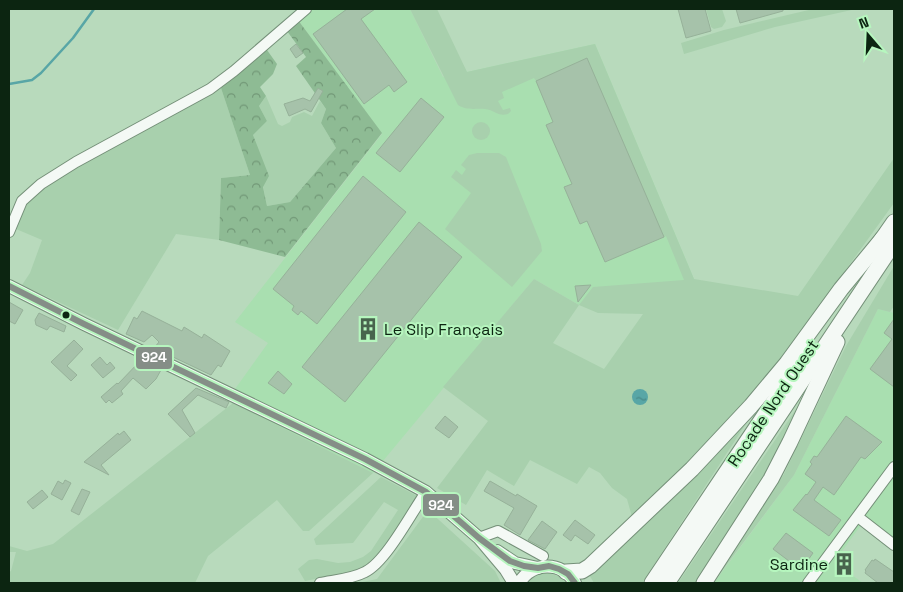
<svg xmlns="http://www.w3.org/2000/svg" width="903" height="592" font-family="'Space Grotesk',sans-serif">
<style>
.built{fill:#a9dfb0}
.green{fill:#a8d0ad;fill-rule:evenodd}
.forest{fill:url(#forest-crowns)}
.water{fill:url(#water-ripples)}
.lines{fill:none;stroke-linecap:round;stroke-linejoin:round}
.stream{stroke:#58a6a6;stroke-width:2.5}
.building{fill:#a6c2aa;stroke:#96b199}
.minor-casing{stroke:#748f78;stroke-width:12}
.major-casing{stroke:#748f78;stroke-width:14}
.highway-casing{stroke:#748f78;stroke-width:17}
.minor{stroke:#f4f9f5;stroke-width:10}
.major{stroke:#f4f9f5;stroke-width:12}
.highway{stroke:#f4f9f5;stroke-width:15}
.bus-1-casing{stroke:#b6f6be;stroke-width:10}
.bus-1{stroke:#858e87;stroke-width:6}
.bus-dot{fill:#0c2511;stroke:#b6f6be;stroke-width:2}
.labels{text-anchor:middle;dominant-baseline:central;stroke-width:4;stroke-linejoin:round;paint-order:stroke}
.poi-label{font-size:16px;fill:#0c2511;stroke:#b6f6be;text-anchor:start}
.street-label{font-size:16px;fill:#0c2511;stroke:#b6f6be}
.line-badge{stroke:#b6f6be;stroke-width:2}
.badge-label{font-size:14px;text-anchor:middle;font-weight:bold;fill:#fff}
</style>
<defs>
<pattern id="forest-crowns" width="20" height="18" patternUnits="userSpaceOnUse" patternTransform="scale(1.25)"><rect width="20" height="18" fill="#8ebb94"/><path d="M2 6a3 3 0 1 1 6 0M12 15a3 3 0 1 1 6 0" fill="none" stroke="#729877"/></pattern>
<pattern id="water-ripples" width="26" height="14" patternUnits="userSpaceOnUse" patternTransform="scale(1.25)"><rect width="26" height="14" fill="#58a6a6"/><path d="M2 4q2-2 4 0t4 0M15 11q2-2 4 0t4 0" fill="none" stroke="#478786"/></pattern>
</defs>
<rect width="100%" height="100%" fill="#b8dabc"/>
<!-- built -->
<g class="built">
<path d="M312,9h98l33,68 21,-10 3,5 128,-28 99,235 -115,26 -45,-26 -161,194 -140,-70 10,-10 -8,-4 33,-46 -33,-21 147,-188 -84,-114z"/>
<path d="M878,309l16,4v225l-27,-21 -33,45 29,21h-149l80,-108z"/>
</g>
<!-- green -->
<g class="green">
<path d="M410,9h27l30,63 128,-28 99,235 104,17 96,-138v45l-65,90 -52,70 -36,42 -27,31 -82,81 -5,-18 -15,-11 -12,-15 -11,-6 -12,17 -47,-24 -16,26 -27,-16 -21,35 -29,-17 51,-67 -45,-34 91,-108 45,26 14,-18 91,-7 -18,-44 -2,1 -77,-178 -51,22 -2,-3 -32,14 2,6 -6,3 5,9 7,-2 1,3 -3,3c-10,3 -13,-4 -23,-5 -10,-1 -17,2 -27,-4zM579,305l19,8 45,1 -39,55 -51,-26z"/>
<path d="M706,9h16l4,12 -4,6 -8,2 -3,-2z"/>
<path d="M813,9h43l-81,18 -91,27 -3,-11 43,-13z"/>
<path d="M218,79l32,96 -29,3 -2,62 -43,-6 -58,96 -96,-45 8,-12 12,-33 -33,-14c0,-19 11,-29 23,-41l158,-86z"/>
<path d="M266,96l12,28 4,2 8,-4 2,-5 12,-5 8,4 8,-15 6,8 -5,14 15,25 -46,54 -23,4 -14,-71 14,-14 -8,-15z"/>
<circle cx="481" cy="131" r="9"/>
<path d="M477,153h22l7,4 35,87 1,7 -30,36 -67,-58 26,-36 -20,-16 5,-7 6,5 4,-6 -5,-4 8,-10z"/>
<path d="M894,266v40l-4,6 -12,-3 -84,166 -81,108 71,-109 62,-128z"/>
<path d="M807,393l-31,65 -78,125h-20z"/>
<path d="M233,403l140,70 -64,58h-6l-26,-31 -69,56 -13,27h-186v-11l2,-1 5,-19h-7v-6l18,5 26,-7z"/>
<path d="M755,410l-113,173h-48l-6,-10z"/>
<path d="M381,477l36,19 -2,7 -39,58 -10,8 -61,12 -7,-12 11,-9 8,-1 21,4 12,-1 13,-5 8,-6 27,-41 -14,-8 -31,41 -37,2 -2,-6z"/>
<path d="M428,510l67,61 6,12h-143l19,-4z"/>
<path d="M548,573l10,3 9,7h-40l10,-8z"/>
</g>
<!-- forest -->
<path class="forest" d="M298,20l84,113 -97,124 -66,-17 2,-62 29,-3 -29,-87 46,-38 10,14 -4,10 -13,13 6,9 -7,10 8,15 -14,14 16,41 -6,11 4,19 23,-4 46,-54 -15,-25 5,-14 -30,-43 10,-9 -19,-26z"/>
<!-- water -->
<circle class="water" cx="640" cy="397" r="8"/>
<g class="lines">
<!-- stream -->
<path class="stream" d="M9,84l23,-4 9,-7 32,-35 21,-29"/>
</g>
<!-- building -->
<g class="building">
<path d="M347,9h28l-14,10 46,63 -13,10 -5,-7 -25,19 -51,-70z"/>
<path d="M678,9h27l6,22 -25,7z"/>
<path d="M736,9h47v2l-43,12z"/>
<path d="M296,44l7,9 -7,5 -6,-9z"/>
<path d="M587,58l77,179 -59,25 -18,-41 -7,3 -16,-37 8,-3 -26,-59 7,-3 -17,-41z"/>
<path d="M318,88l5,3 -12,21 -6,-3 -16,7 -5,-12 19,-6 7,3z"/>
<path d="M421,98l23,19 -44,55 -24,-19z"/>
<path d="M363,176l43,36 -89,112 -16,-13 -3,4 -6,-5 2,-4 -21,-17z"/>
<path d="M419,222l43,35 -117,145 -43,-35z"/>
<path d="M591,285l-13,17 -3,-16z"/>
<path d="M9,302l14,8 -8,14 -6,-3z"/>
<path d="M142,311l40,20 2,-4 18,11 2,-4 26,17 -9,16 -3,-2 -7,10 -57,-27 5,-6 -7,-7 -8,7 -18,-8 8,-17 3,2z"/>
<path d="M39,313l27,13 -2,6 -14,-6 -3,4 -11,-5 -1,-5z"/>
<path d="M894,319v68l-24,-18 22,-30 -8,-6z"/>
<path d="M74,340l9,9 -16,17 10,9 -6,6 -20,-19z"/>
<path d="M100,357l7,8 3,-3 5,6 -12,10 -12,-13z"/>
<path d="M141,360l20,10 -5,9 -10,10 -13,-11 -12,13 2,3 -11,9 -3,-3 -3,3 -5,-6 16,-14 1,1z"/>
<path d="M278,371l14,13 -8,10 -16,-11z"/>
<path d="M196,388l33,14 -3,6 -28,-13 -16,15 13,23 -5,4 -22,-23z"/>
<path d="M445,416l13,11 -9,11 -14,-10z"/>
<path d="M846,416l36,26 -17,17 -4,-2 -27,38 -11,-8 -9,13 27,20 -12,16 -36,-26 13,-16 1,1 9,-13 -11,-8 7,-10 -2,-2 4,-6 3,1z"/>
<path d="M124,431l7,9 -30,25 8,10 -25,-13 34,-29 1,2z"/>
<path d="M65,480l6,3 -9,17 -11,-6 7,-13 5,3z"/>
<path d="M490,481l26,15 1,-2 20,12 -17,29 -16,-10 10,-17 -30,-17z"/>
<path d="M82,489l8,3 -11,23 -8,-4z"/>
<path d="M42,490l6,7 -15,12 -6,-7z"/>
<path d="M575,520l20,15 -7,9 -13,-9 -4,6 -8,-6z"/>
<path d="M542,521l15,11 -12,17 -17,-9z"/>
<path d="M786,533l27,20 -12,17 -28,-21z"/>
<path d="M875,559l19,13v11h-16l-13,-10 1,-2 -1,-1 7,-10 2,1z"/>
</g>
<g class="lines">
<defs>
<g id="minor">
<path d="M9,232l13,-31 19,-17 35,-22 134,-73 24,-18 72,-62"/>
<path d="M858,517l36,28"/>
<path d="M479,538l19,-7 45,25"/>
<path d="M320,583c15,-3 32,-4 45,-11 21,-10 47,-60 61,-80"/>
<path d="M808,583l86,-116"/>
</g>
<g id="major">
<path d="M9,286l75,38 281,135 61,33 53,46 27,32 8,13"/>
<path d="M497,551l18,12 23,5"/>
<path d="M519,583c14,-22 43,-22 56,0"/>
</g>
<g id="highway">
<path d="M878,245l16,-23"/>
<path d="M566,572l16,-1 8,-5 102,-97 59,-63 36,-43 54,-74 42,-51"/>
<path d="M652,583l151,-225"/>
<path d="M667,583l227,-340"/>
<path d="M704,583l67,-104 19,-37 47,-100"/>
</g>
</defs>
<!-- minor casing -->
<use href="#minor" class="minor-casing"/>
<!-- major casing -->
<use href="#major" class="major-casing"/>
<!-- highway casing -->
<use href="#highway" class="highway-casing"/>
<!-- minor -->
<use href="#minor" class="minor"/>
<!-- major -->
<use href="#major" class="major"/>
<!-- highway -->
<use href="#highway" class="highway"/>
<defs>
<path id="bus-1" d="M9,286l75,38 281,135 61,33 53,46 31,23 14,5 14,2 11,-2 10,3 9,5 7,9"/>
</defs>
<!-- bus-1 casing -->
<use href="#bus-1" class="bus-1-casing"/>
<!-- bus-1 -->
<use href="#bus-1" class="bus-1"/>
</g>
<!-- icons -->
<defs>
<symbol id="building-bare" viewBox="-9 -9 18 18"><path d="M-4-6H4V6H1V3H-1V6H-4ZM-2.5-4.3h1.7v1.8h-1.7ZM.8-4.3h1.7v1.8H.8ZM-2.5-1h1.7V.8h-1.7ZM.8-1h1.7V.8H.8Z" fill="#48644d" stroke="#b6f6be" stroke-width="2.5" paint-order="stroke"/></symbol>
</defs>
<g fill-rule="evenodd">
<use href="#building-bare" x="352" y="313" width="32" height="32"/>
<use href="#building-bare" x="828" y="548" width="32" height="32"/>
</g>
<!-- markers -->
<circle class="bus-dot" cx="66" cy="315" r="4.5"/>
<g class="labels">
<!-- poi labels -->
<g class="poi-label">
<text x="384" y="329">Le Slip Français</text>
<text x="828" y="564" text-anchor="end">Sardine</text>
</g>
<!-- street labels -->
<g class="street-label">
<text transform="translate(773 403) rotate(-56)">Rocade Nord Ouest</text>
</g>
</g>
<g class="line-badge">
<rect x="135" y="346" width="38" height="24" rx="5" fill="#858e87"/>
<rect x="422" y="493" width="38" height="24" rx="5" fill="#858e87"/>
</g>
<g class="badge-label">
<text x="154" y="362">924</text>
<text x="441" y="510">924</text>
</g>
<!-- border -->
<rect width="903" height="592" fill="none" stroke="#0c2511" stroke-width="20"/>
<!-- north arrow -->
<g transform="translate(868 35) rotate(341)" stroke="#b6f6be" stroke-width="4" paint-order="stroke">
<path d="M0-4L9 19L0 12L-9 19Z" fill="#0c2511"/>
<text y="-8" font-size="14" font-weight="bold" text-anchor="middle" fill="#0c2511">N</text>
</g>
</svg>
